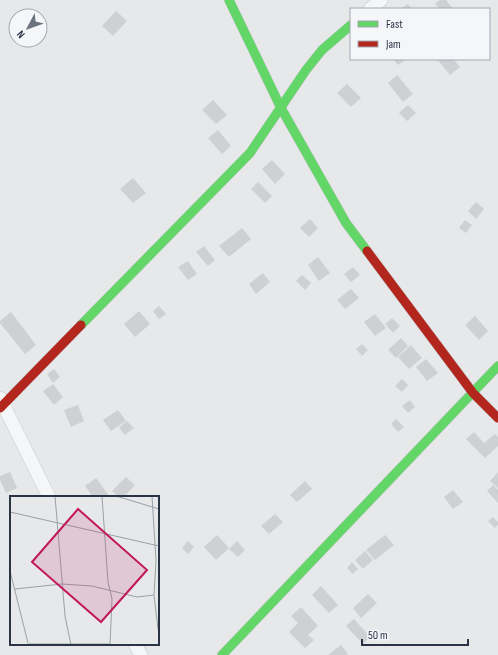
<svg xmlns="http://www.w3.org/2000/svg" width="498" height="655" font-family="'Sofia Sans Condensed',sans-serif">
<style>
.building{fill:#ced0d3}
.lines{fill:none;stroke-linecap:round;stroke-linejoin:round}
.street-casing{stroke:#c4c6c8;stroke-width:14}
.fast-casing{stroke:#c4c6c8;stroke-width:10}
.jam-casing{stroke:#c4c6c8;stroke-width:10}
.street{stroke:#f5f6f7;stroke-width:13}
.fast{stroke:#63d668;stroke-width:9}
.jam{stroke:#b3261e;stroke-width:9}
.inset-road{fill:none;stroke:#9ba0a8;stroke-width:1}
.view{fill:#c2185b;fill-opacity:0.15;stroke:#c2185b;stroke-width:2}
.inset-edge{fill:none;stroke:#2b3445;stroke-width:2}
</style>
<rect width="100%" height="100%" fill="#e6e8ea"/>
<!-- building -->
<g class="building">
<path d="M440,0h6l7,9h-13l-5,-5z"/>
<path d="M408,4l4,5h-11z"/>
<path d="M116,11l11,10 -14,15 -11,-10z"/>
<path d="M393,59h13l-8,6z"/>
<path d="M437,59h16l7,8 -10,8z"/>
<path d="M397,75l16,19 -10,8 -15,-19z"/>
<path d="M347,84l14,14 -10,9 -14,-14z"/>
<path d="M213,100l14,15 -11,9 -14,-14z"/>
<path d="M408,105l8,8 -9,8 -8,-8z"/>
<path d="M218,130l13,16 -9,8 -14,-16z"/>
<path d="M272,160l13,14 -10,10 -13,-15z"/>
<path d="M133,178l13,15 -13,10 -13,-14z"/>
<path d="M258,182l14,14 -7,7 -14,-14z"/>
<path d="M476,202l8,7 -8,10 -8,-8z"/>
<path d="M310,219l8,9 -9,9 -9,-9z"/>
<path d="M465,220l7,5 -6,8 -7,-5z"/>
<path d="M242,228l9,11 -22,18 -10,-11z"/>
<path d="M204,246l11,14 -7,6 -12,-14z"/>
<path d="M318,257l12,16 -11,8 -11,-16z"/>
<path d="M188,261l9,13 -9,6 -10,-13z"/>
<path d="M353,267l7,8 -9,7 -7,-8z"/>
<path d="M263,273l7,9 -14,12 -7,-10z"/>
<path d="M302,275l9,8 -6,7 -9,-9z"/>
<path d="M351,289l8,9 -14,11 -8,-9z"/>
<path d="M159,306l7,8 -7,5 -6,-8z"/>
<path d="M139,311l11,13 -15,13 -11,-13z"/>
<path d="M11,312l25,33 -11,9 -25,-31v-2z"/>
<path d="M375,314l11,14 -11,8 -11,-14z"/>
<path d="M475,316l13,15 -9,9 -14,-15z"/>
<path d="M392,318l8,8 -7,7 -8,-9z"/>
<path d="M401,338l7,8 -12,12 -8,-8z"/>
<path d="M362,344l6,6 -6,6 -6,-7z"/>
<path d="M411,345l11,13 -13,11 -11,-12z"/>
<path d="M426,359l12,14 -11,8 -11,-14z"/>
<path d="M54,369l6,8 -7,6 -6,-9z"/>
<path d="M402,379l6,6 -6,7 -7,-6z"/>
<path d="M53,384l10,13 -9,8 -11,-14z"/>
<path d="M410,400l5,7 -7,6 -6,-7z"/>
<path d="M78,405l6,16 -13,6 -7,-17z"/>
<path d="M118,410l8,11 -15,10 -8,-11z"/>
<path d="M396,419l8,8 -6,5 -7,-8z"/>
<path d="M127,421l7,7 -9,7 -6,-7z"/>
<path d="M474,432l10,11 11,-9 3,3v9l-13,12 -19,-19z"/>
<path d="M10,472l7,16 -11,5 -6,-13v-4z"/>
<path d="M498,472v16l-8,-7z"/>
<path d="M126,477l9,8 -11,12h-5l-7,-6z"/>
<path d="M96,478l14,19h-17l-8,-11z"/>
<path d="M305,481l7,8 -15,13 -7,-7z"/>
<path d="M493,485l5,5v13l-11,-12z"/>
<path d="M453,490l10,12 -10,7 -9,-12z"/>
<path d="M275,514l8,8 -14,12 -8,-8z"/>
<path d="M493,517l5,5v3l-3,3 -7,-7z"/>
<path d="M217,535l12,13 -13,12 -12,-13z"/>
<path d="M385,535l9,10 -19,15 -9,-10z"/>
<path d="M188,541l6,6 -6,7 -6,-6z"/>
<path d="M237,541l8,9 -7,7 -9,-8z"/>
<path d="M365,551l8,9 -10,9 -8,-9z"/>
<path d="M352,562l6,7 -5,5 -6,-6z"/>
<path d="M321,586l17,19 -9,8 -17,-18z"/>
<path d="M368,594l9,9 -16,15 -8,-10z"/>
<path d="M301,607l17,19 -10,9 6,5 -9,8 -16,-16 9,-9 -7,-7z"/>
<path d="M354,619l16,18 -7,7 -17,-18z"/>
<path d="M341,645l7,9 -1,1h-19z"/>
</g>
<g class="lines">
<defs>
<g id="street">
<path d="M370,9l11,-9"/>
<path d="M0,398l49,99"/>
<path d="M135,644l6,11"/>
</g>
<g id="fast">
<path d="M229,0l52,108 65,115 21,28"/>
<path d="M81,325l169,-172 56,-83 16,-20 29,-25"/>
<path d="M222,655l276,-289"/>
</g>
<g id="jam">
<path d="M367,251l106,142 25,25"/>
<path d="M0,408l81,-83"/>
</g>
</defs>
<!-- street casing -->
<use href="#street" class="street-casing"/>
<!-- fast casing -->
<use href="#fast" class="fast-casing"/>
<!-- jam casing -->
<use href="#jam" class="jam-casing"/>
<!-- street -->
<use href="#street" class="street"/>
<!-- fast -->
<use href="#fast" class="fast"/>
<!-- jam -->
<use href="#jam" class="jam"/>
</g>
<!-- overview -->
<g transform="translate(10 496)">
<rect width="149" height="149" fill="#e6e8ea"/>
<path class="inset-road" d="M45,0l10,120 6,29M92,0l6,86 4,17 -2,46M106,0l43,13M142,0l4,65 -2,34 4,34M0,16l149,34M0,75l18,72M5,93l47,-5 30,2 45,11 17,-2M18,148h82"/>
<path class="view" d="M68,13l69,61 -46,52 -69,-60z"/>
<rect width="149" height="149" class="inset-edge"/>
</g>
<!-- legend -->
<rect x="350" y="8" width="140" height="52" fill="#f4f6f9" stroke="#a4a8b1"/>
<rect x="358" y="21" width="20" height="6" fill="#63d668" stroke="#a4a8b1"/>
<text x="386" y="28" font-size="12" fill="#2b3445">Fast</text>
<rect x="358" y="41" width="20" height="6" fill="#b3261e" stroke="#a4a8b1"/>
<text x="386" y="48" font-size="12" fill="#2b3445">Jam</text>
<!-- north arrow -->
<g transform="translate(28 28) rotate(229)"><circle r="19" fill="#f4f6f9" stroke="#a4a8b1"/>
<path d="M0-3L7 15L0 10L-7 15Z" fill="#6c737f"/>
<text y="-6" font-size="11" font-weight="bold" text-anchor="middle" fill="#2b3445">N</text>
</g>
<!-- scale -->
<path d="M362 639v6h106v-6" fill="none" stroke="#2b3445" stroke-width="2"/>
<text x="368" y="639" font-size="12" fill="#2b3445" stroke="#f4f6f9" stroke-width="3" paint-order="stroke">50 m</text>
</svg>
